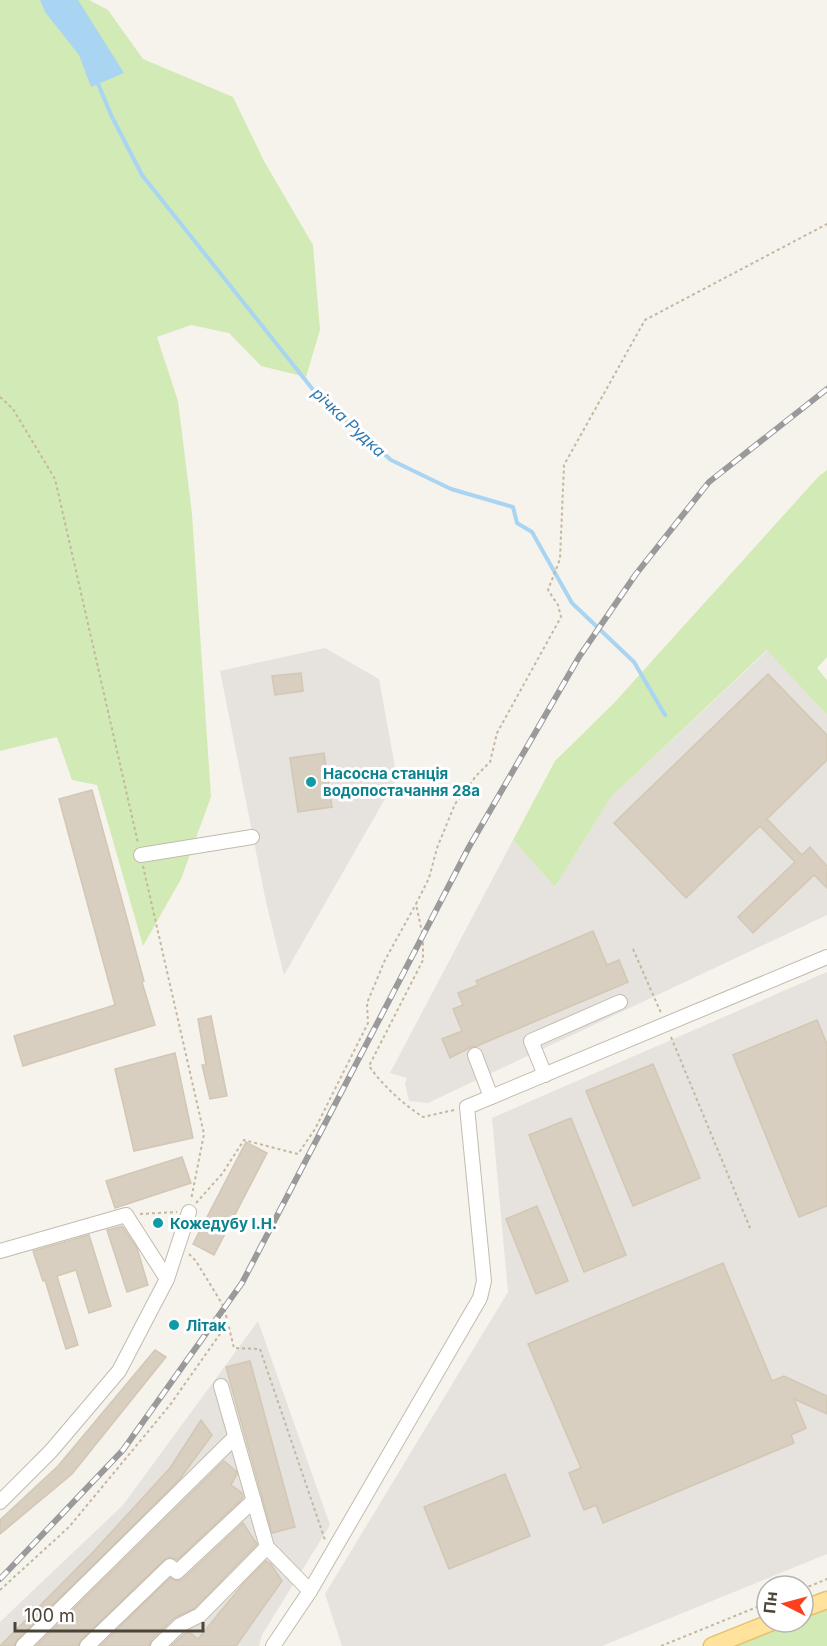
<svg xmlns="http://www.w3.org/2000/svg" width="827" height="1646" font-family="Inter,sans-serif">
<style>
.industrial{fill:#e6e2dd}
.green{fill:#d2eab5}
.water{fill:#a9d4f2}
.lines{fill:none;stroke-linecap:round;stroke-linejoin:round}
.stream{stroke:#a9d4f2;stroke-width:4}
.building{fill:#d8cfc1;stroke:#d3c7b4;stroke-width:1.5}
.minor-casing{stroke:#c2bbae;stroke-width:16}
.major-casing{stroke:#e6c16a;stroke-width:19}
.path{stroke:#c4b79f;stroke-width:2;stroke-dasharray:3 3;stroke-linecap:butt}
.minor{stroke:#fff;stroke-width:14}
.major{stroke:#ffe39c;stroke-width:16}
.rail-casing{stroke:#9a9a9a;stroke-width:6}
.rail{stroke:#fff;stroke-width:4;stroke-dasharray:11;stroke-linecap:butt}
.culture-dot{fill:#0f9aa8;stroke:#fff;stroke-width:2}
.labels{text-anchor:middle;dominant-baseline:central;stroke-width:6;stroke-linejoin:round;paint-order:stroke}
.culture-label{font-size:15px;font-weight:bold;fill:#0d838f;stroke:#fff;text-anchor:start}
.water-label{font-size:16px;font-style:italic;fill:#2e7ab2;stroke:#fff}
</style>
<rect width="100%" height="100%" fill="#f6f3ec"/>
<!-- industrial -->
<g class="industrial">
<path d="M325,648l54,31 18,99 -113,197 -18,-73 -46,-231z"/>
<path d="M768,650l59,65v200l-399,188 -19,-2 -4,-17 2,-6 -17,-5 123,-233 42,47 56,-90z"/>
<path d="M827,972v582l-225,92h-260l-17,-52 183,-302 -16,-174z"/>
<path d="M258,1321l72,204 -68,110 -3,11h-259v-24l123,-117z"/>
</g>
<!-- green -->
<g class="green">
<path d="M0,0h89l19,10 35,49 90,38 31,64 49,84 7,85 -14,47 -45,-11 -32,-33 -38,-8 -34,12 21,64 14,113 19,283 -30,82 -38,67 -46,-161 -25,-5 -15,-43 -57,14z"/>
<path d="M827,470v187l-10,11 10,12v35l-60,-65 -156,147 -56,90 -42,-47 42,-79 59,-58 205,-227z"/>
<path d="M827,1608v38h-97l61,-24h12v-5z"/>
</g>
<!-- water -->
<path class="water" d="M40,0h38l46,73 -33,14 -12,-32 -34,-43z"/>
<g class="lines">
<!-- stream -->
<path class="stream" d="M97,81l14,34 31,60 176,221 73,64 60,29 62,18 4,16 15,9 40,71 62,59 31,53"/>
</g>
<!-- building -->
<g class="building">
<path d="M301,673l2,18 -28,4 -3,-19z"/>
<path d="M768,674l59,61v25l-60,59 35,36 8,-8 17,19v22l-13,-13 -61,58 -15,-16 57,-55 -35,-36 -74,72 -72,-75z"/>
<path d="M324,753l8,54 -34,5 -8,-54z"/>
<path d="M92,790l52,191 -2,1 13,43 -132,41 -9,-30 101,-31 -56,-206z"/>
<path d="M593,931l14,34 12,-5 9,22 -151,64 -6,1 -21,11 -8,-19 20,-8 -9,-22 10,-4 -5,-12 20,-8 -2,-4z"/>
<path d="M211,1016l16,80 -17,3 -8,-34h4l-8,-46z"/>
<path d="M817,1020l10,24v162l-28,11 -66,-162z"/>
<path d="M175,1053l18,85 -59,13 -19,-82z"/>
<path d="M653,1064l47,114 -67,28 -47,-115z"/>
<path d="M571,1118l55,137 -42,17 -55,-137z"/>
<path d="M246,1142l21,11 -53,102 -21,-11z"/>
<path d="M182,1157l9,26 -76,25 -9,-27z"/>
<path d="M537,1206l31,75 -32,13 -30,-75z"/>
<path d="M122,1226l15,22 11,37 -21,7 -20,-62z"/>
<path d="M89,1235l22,71 -22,7 -13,-43 -19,6 21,69 -12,4 -21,-69 -2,1 -10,-30z"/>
<path d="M723,1263l49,118 12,-5 43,20v18l-33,-15 12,29 -15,7 3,8 -191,80 -7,-18 -12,5 -15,-37 12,-5 -53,-124z"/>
<path d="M155,1350l11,7 -94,117 -72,60v-14l58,-54z"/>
<path d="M250,1361l45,166 -23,6 -46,-166z"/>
<path d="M201,1420l11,15 -33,45 -162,160 -3,6h-14l95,-96 75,-82z"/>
<path d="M224,1461l12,10 1,3 -6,11 11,8 1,4 -2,3 -64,60 -6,-3 -7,3 -83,80 -3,6h-42z"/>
<path d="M505,1474l25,62 -81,33 -25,-62z"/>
<path d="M243,1523l14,21 -62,64 -21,10 -22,21 -3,7h-49l70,-68 6,3 7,-2z"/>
<path d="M266,1561l5,3 11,17 -46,65h-65l17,-15 10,8 45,-55z"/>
</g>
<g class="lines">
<defs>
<g id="minor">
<path d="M141,855l111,-18"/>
<path d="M475,1055l16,42"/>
<path d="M545,1075l-14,-34 89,-39"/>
<path d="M0,1251l126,-36 41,64"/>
<path d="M221,1386l46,161"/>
<path d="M0,1502l51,-51 68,-80 48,-92 22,-67"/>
<path d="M23,1646l212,-209"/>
<path d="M87,1646l83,-80 7,6 77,-72"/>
<path d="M158,1646l22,-21 20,-10 67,-68 43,44"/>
<path d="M273,1646l37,-55 170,-293 4,-17 -17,-174 360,-150"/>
</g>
<g id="major">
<path d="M803,1609l24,-9"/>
<path d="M712,1646l60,-24"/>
</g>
</defs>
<!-- minor casing -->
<use href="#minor" class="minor-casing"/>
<!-- major casing -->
<use href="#major" class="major-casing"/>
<!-- path -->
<g class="path">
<path d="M0,397l13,12 42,70 83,364"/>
<path d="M143,866l61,268 -13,66"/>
<path d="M633,949l28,64"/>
<path d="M671,1037l79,191"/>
<path d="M454,1110l-31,7c-20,-13 -40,-31 -54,-51l54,-106v-23l-7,-33 13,-26 8,-30 18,-44 21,-28 14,-14 7,-29 64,-116 -3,-12 -10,-15 12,-31 4,-94 81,-145 182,-96"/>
<path d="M196,1203l26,-29 22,-34 54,14 17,-25 53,-106 -1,-20 18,-43 31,-56"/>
<path d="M140,1214l37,-2"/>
<path d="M189,1254l7,7 28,46 10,41 26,1 65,191"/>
<path d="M803,1589l24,-10"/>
<path d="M0,1590l69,-63 101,-122 57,-81"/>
<path d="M661,1646l106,-43"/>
</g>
<!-- minor -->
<use href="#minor" class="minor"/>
<!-- major -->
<use href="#major" class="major"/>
<defs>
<path id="rail" d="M0,1579l123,-129 119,-167 227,-436 110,-190 57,-83 73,-92 118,-93"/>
</defs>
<!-- rail casing -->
<use href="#rail" class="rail-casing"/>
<!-- rail -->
<use href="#rail" class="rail"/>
</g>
<!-- markers -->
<g class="culture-dot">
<circle cx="311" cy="782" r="6"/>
<circle cx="158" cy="1223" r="6"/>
<circle cx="174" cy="1325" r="6"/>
</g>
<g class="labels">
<!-- culture labels -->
<g class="culture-label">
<text x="323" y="773">Насосна станція<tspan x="323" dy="17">водопостачання 28а</tspan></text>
<text x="170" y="1223">Кожедубу І.Н.</text>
<text x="186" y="1325">Літак</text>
</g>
<!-- water labels -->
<g class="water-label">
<text transform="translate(349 422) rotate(43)">річка Рудка</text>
</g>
</g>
<!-- north arrow -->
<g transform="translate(785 1604) rotate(276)"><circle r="28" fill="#ffffff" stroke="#b7b4b0" stroke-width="1.5"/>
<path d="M0-4.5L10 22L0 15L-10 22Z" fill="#fc3f1d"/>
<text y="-9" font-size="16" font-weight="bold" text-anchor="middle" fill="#4b4439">Пн</text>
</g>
<!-- scale -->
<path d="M15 1622v9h188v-9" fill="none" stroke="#4b4439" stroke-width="3"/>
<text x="24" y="1622" font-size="18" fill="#4b4439" stroke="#ffffff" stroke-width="4.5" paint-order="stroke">100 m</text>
</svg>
